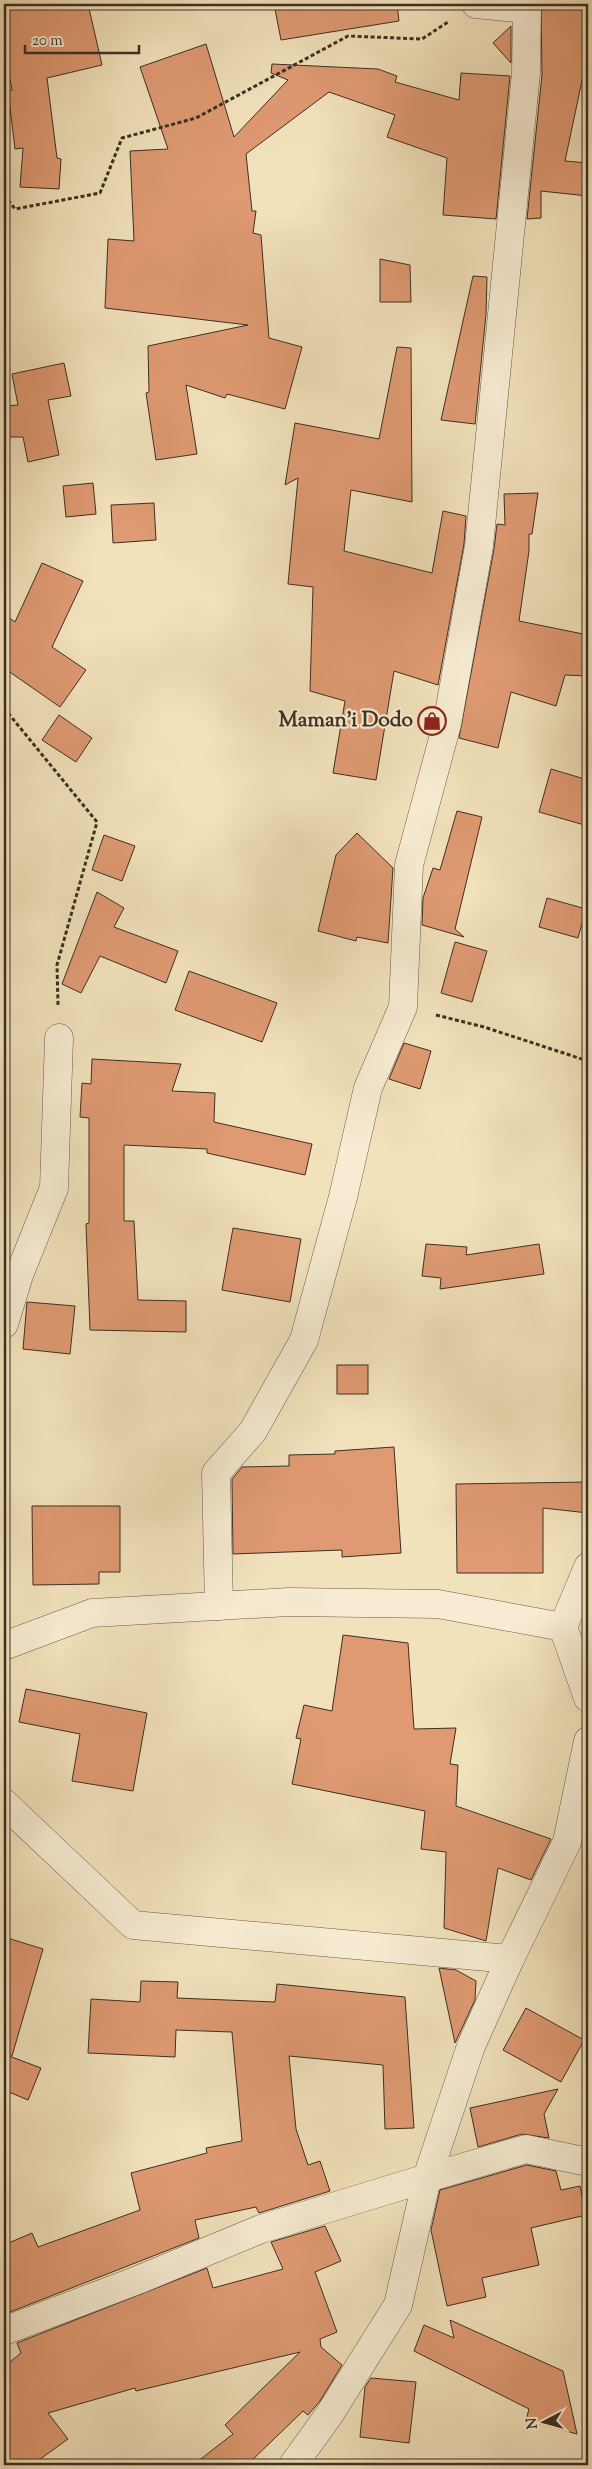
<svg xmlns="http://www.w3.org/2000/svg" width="592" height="2469" font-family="'Sorts Mill Goudy',serif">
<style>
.building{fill:#df9a73;stroke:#3d2f22}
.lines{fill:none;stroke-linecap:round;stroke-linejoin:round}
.street-casing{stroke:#6a5c48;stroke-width:29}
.path{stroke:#3d2f22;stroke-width:3;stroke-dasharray:4 2.5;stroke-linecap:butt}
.street{stroke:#f7ecd3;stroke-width:28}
.labels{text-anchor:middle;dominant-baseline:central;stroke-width:4.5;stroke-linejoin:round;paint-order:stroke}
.poi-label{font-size:21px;font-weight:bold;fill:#3d2f22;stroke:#f7ecd3;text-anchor:end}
</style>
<rect width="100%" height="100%" fill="#f2e2bc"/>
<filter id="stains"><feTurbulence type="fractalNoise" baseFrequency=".004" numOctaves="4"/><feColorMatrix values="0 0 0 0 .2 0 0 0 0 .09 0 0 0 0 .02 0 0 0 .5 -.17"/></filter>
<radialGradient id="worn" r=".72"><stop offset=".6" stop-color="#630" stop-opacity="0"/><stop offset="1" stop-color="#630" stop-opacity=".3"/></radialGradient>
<!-- building -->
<g class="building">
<path d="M4,4h84l14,61 -55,13 10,80 4,1 -2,30 -39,-2 3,-39 -8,1 -7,-58 4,-1 -8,-44z"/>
<path d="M274,4h123l2,17 -118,19z"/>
<path d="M541,4h47v48l-23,109 23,2v33l-47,-5v27l-14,1 15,-144z"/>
<path d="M511,26v37l-18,-20z"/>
<path d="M206,44l28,93 54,-57 -17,-7 1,-9 106,5 19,7 -2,6 64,18 2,-27 49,3 -14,143 -53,-4 4,-57 -60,-21 8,-22 -66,-23 -83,62 6,57h4l-3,22 8,2 8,103 33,9 -17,62 -58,-15 -2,4 -39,-13 11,69 -41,6 -10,-67 3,-1 -1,-46 100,-21 -143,-17 3,-69 26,2 -4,-90 38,-2 -28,-82z"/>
<path d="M380,259l30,6 1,37h-31z"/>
<path d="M473,276l14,1 -1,37 -11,110 -34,-4z"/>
<path d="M397,347l14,1 1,154 -61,-12 -7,61 88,22 11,-62 23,5 -2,28 -26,141 -44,-14 -18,109 -43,-7 12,-72 -35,-10 3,-104 -25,-3 10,-106 -13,7 10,-62 84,16z"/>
<path d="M64,363l7,33 -23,4 11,55 -31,7 -5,-25h-19v-31l14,-1 -6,-31z"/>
<path d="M93,483l3,31 -30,3 -3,-31z"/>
<path d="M538,493l-6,41h-3v17l-10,70 69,14v41l-23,-1 -9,31 -45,-14 -13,56 -39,-10 35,-189 3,-25 8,1 -1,-31z"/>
<path d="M154,503l2,37 -43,3 -2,-38z"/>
<path d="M42,563l41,18 -31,66 34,23 -26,37 -56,-39v-54l11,8z"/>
<path d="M59,715l33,23 -16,24 -34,-22z"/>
<path d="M551,769l37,11v46l-49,-14z"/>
<path d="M457,811l25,6 -27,112 9,8 -42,-12 1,-27 10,-30 7,2z"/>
<path d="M357,833l36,35 -5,75 -31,-6 -1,4 -38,-10 18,-76z"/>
<path d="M104,835l31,11 -13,35 -30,-11z"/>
<path d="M97,892l27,16 -10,19 64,24 -12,32 -66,-27 -19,37 -19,-9z"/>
<path d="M547,898l39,11 -8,29 -39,-11z"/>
<path d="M455,942l32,9 -15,51 -31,-9z"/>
<path d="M189,971l88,32 -15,39 -87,-32z"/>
<path d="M404,1043l27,8 -11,38 -31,-10z"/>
<path d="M92,1059l89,5 -9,27 43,2 -1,29 98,22 -7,31 -98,-22v-4l-83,-4v76h10l4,79 48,1v31l-96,-2 -4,-106 3,-1v-105l-9,-1 2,-34 9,1z"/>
<path d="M233,1228l68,11 -11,63 -68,-12z"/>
<path d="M426,1244l41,3 -1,8 73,-11 5,30 -104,15 1,-11 -19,-2z"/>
<path d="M27,1302l48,4 -5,48 -47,-5z"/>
<rect x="337" y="1365" width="31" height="29"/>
<path d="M394,1447l7,106 -59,4v-7l-109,4 -1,-75 10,-12 47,-1v-11l46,-1v-3z"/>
<path d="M588,1482v31l-45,-5v65h-86l-1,-89z"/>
<path d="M32,1506h88v66h-21v12l-66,1z"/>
<path d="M343,1635l65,8 6,86 42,-1 -6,36 8,1 -2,41 95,33 -20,41 -33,-12 -12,73 -42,-13 2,-76 -25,-3 4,-38 -133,-27 9,-45 -5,-1 8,-33 28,6z"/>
<path d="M26,1689l121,24 -14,78 -61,-10 8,-47 -61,-12z"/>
<path d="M4,1937l39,12 -31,107h-3l32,12 -13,32 -24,-10z"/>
<path d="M439,1968l17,2 20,11 -1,19 -20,43z"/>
<path d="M141,1981l37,1 -1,16 98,4 2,-18 128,13 9,131 -29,1 -2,-64 -94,-9 7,73 12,36 12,-4 10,30 -71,22 -3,-6 -61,13 4,18 -194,76 -1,-69 28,-12 6,14 102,-37 -9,-37 76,-20 -1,-5 36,-7 -10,-109 -56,-2 -1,27 -87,-4 3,-54 49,3z"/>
<path d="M526,2008l58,32 -23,42 -58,-32z"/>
<path d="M558,2089l-14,25 5,24 -27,-4 -44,13 -8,-39z"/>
<path d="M527,2165l29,6 5,19 19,-4 6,29 -55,13 8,37 -57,13 4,19 -39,9 -16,-76 9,-40z"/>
<path d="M325,2226l16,35 -26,11 22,60 -17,7 1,8 21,18 -22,36 -12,14 -5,-4 -56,54h-54l40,-31 -8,-9 75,-73 -164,39 -1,-3 -87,25 20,26 -36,26h-28v-98l17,-14 -4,-10 190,-75 6,20 70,-19 -12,-27z"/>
<path d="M450,2320l113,51 14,63 -51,-14 3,-11 -115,-58 10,-26 30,13z"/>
<path d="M371,2378l45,4 -7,61 -49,-6 5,-50z"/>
</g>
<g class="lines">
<defs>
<g id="street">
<path d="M4,1324l15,-49 35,-87 5,-150"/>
<path d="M588,1567l-25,60 25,71"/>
<path d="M219,1606l-3,-133 37,-42 51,-91 39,-143 25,-109 35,-81 6,-142 38,-141 32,-178 47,-473 1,-64 -51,-5"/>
<path d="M4,1646l88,-33 197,-11 149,2 125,23"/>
<path d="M4,1803l129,122 377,34"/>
<path d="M4,2331l134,-51 123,-51 166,-51 99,-29 62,13"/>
<path d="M293,2465l36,-50 69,-110 29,-127 44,-132 39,-87 57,-117 21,-101"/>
</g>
</defs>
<!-- street casing -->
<use href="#street" class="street-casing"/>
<!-- path -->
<g class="path">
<path d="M4,195l11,14 85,-16 22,-55 74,-20 152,-82 74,3 26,-17"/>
<path d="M4,708l93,114 -40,143 1,40"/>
<path d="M436,1015l48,12 104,34"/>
</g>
<!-- street -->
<use href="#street" class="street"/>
</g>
<!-- icons -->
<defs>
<symbol id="shop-ring" viewBox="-11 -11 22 22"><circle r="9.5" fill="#f7ecd3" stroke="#8f2418" stroke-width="1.5"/><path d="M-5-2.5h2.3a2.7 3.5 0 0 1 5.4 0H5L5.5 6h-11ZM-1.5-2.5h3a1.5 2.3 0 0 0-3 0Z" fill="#8f2418"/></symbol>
</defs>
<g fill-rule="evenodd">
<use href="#shop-ring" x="416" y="705" width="32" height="32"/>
</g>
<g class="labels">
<!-- poi labels -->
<g class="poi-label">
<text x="413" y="721">Maman'i Dodo</text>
</g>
</g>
<!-- margin -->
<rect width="592" height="2469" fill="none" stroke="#f2e2bc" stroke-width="20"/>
<rect x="5" y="5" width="582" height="2459" fill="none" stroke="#3d2f22" stroke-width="2.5"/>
<rect x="10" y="10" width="572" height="2449" fill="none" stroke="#3d2f22"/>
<!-- north arrow -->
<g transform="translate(544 2422) rotate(264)" stroke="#f7ecd3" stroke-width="4" paint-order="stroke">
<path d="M0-4L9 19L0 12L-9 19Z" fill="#3d2f22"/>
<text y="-8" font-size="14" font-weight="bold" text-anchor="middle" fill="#3d2f22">N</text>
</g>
<!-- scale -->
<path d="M25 45v8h114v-8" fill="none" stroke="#3d2f22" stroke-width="2.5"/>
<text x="32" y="45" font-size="15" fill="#3d2f22" stroke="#f7ecd3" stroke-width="4" paint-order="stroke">20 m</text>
<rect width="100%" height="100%" filter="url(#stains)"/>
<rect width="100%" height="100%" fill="url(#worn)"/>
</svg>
